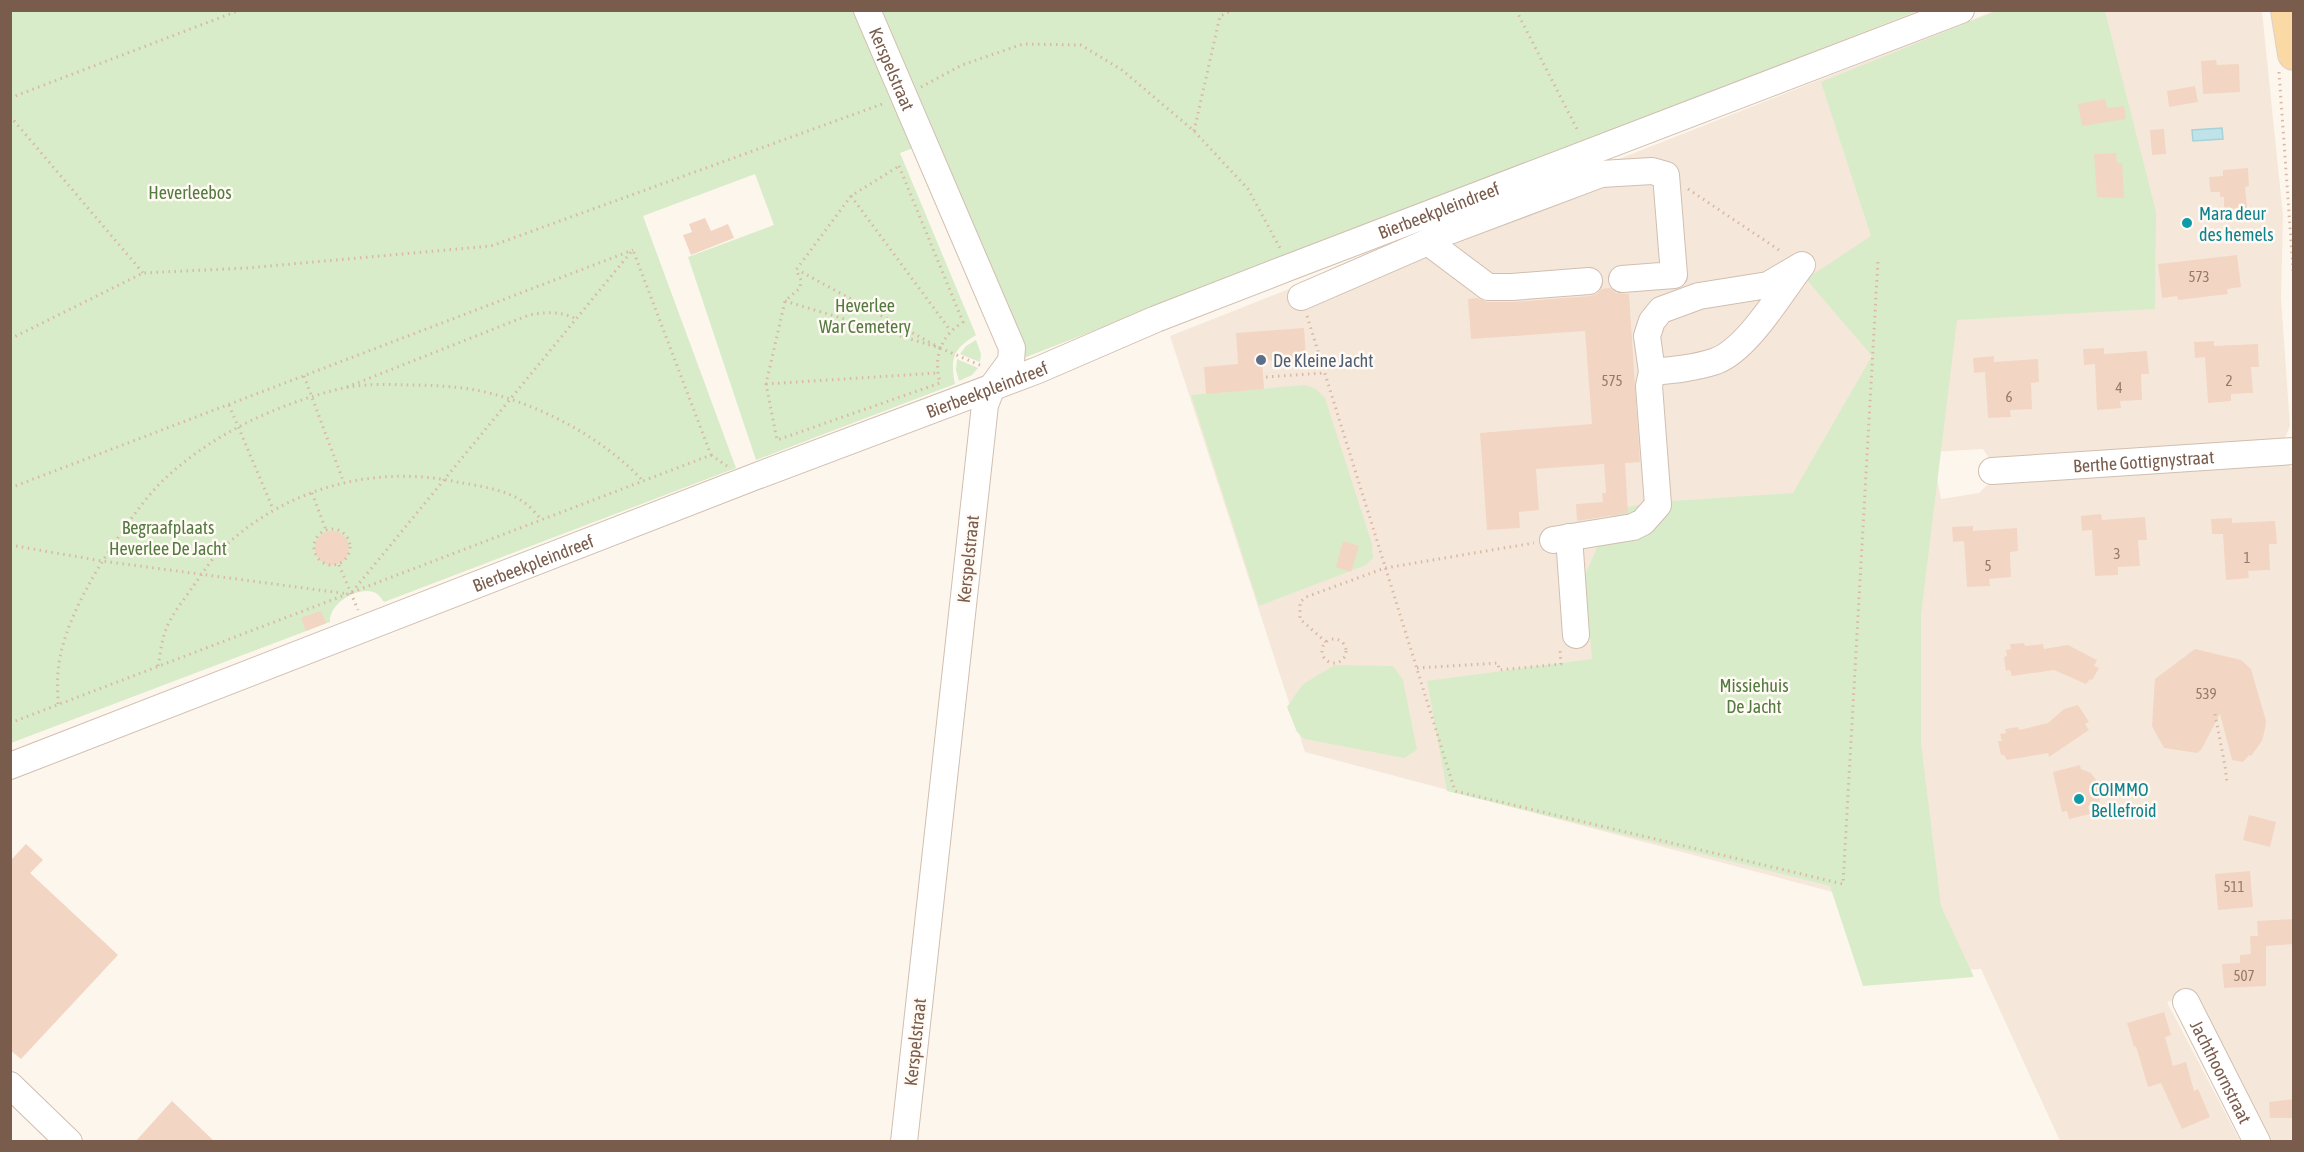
<svg xmlns="http://www.w3.org/2000/svg" width="2304" height="1152" font-family="'Asap Condensed',sans-serif">
<style>
.residential{fill:#f5e8da}
.green{fill:#d8ecc9}
.water{fill:#bfe3e8;stroke:#a5d3da;stroke-width:1.5}
.building{fill:#f3d5c3}
.lines{fill:none;stroke-linecap:round;stroke-linejoin:round}
.minor-casing{stroke:#d1beb0;stroke-width:28}
.major-casing{stroke:#dad1cd;stroke-width:34}
.path{stroke:#d9b8a5;stroke-width:3;stroke-dasharray:1.5 4.5;stroke-linecap:butt}
.minor{stroke:#fff;stroke-width:26}
.major{stroke:#fbd9a5;stroke-width:32}
.culture-dot{fill:#0f9aa8;stroke:#fffaf3;stroke-width:2}
.service-dot{fill:#5c6f8a;stroke:#fffaf3;stroke-width:2}
.labels{text-anchor:middle;dominant-baseline:central;stroke-width:5;stroke-linejoin:round;paint-order:stroke}
.number-label{font-size:15px;fill:#987a6a}
.street-label{font-size:18px;fill:#7a5c4d;stroke:#fffaf3}
.park-label{font-size:18px;fill:#537a41;stroke:#fffaf3}
.culture-label{font-size:18px;fill:#0d838f;stroke:#fffaf3;text-anchor:start}
.service-label{font-size:18px;fill:#4e5e75;stroke:#fffaf3;text-anchor:start}
</style>
<rect width="100%" height="100%" fill="#fdf6ec"/>
<!-- residential -->
<path class="residential" d="M1994,11h268l21,205 -2,82 9,128 -5,12 -294,23 -8,-12 -51,3 9,47 38,-6 14,-14 293,-18 7,9v671h-31l-72,-145 -23,6 73,139h-180l-79,-172 -112,5 -29,-80 -535,-142 -135,-416z"/>
<!-- green -->
<g class="green">
<path d="M10,11h1908l-897,348 -89,-218 -32,12 76,182c-23,14 -26,23 -21,49l-199,76 -68,-203 86,-32 -19,-51 -112,42 93,252 -352,134c-3,-4 -6,-9 -11,-10 -17,-5 -44,12 -43,30l-319,121z"/>
<path d="M1996,11h109l51,201 -1,97 -198,11 -36,295v128l20,163 33,71 -111,9 -33,-100 -383,-95 -20,-110 165,-22 -7,-84 29,-66 44,-7 135,-9 79,-137 -66,-77 65,-43 -50,-154z"/>
<path d="M976,340l5,14 -1,8 -20,-8 6,-8z"/>
<path d="M957,359l21,9 -6,7 -13,6 -3,-11z"/>
<path d="M1305,385l11,4 9,9 47,146 1,14 -7,7 -107,41 -68,-211z"/>
<path d="M1335,665l58,1 10,14 14,70 -13,8 -99,-19 -8,-7 -10,-25 16,-23z"/>
</g>
<!-- water -->
<path class="water" d="M2222,128l1,11 -30,2 -1,-11z"/>
<!-- building -->
<g class="building">
<path d="M2216,60l1,5 22,-1 1,28 -37,2 -2,-33z"/>
<path d="M2195,86l3,16 -29,5 -2,-16z"/>
<path d="M2105,99l2,9 17,-2 2,13 -44,7 -4,-22z"/>
<path d="M2164,129l2,25 -14,1 -2,-25z"/>
<path d="M2116,153l1,10h5l2,35 -27,-1 -3,-43z"/>
<path d="M2248,168l1,18 -4,1 2,21 -23,1v-12h-4v-5h-9l-1,-2 -1,-13 14,-1v-6z"/>
<path d="M705,218l6,13 17,-7 6,14 -43,17 -8,-20 9,-3 -3,-8z"/>
<path d="M2237,255l4,32 -14,2 1,5 -50,6 -1,-4 -15,2 -4,-34z"/>
<path d="M1610,288l6,5 13,1 11,168 -15,1 3,50 -51,8 -1,-17 27,-2 -1,-9h4l-2,-29 -68,5 3,41 -20,2 1,16 -33,2 -7,-97 112,-9 -7,-93 -114,8 -3,-40 9,-1 11,4h25l77,-6 7,-2 4,-5z"/>
<path d="M1304,328l2,30 -44,3 2,28 -58,5 -2,-27 34,-3 -2,-31z"/>
<path d="M2214,341v5l44,-2 1,23h-8l2,26 -22,1v7l-23,2 -3,-46 -10,1 -1,-16z"/>
<path d="M2104,348v6l43,-3 2,23h-8l1,26 -22,1 1,7 -24,2 -2,-46 -11,1 -1,-16z"/>
<path d="M1994,356v6l44,-3 1,23 -8,1 1,26 -22,1 1,7 -23,1 -3,-46 -11,1 -1,-15z"/>
<path d="M2101,514l1,6 43,-3 2,23h-9l2,26 -22,1v8l-23,1 -3,-46 -10,1 -1,-15z"/>
<path d="M2232,518v5l43,-2 2,23h-8l1,26 -22,1 1,7 -23,2 -3,-46h-11l-1,-15z"/>
<path d="M1973,526v5l44,-3 1,23 -8,1 1,25 -22,2 1,7 -23,1 -3,-46 -11,1 -1,-15z"/>
<circle cx="332" cy="548" r="17"/>
<path d="M1343,541l16,5 -8,26 -15,-5z"/>
<path d="M321,611l5,12 -20,8 -5,-13z"/>
<path d="M2024,643l1,3 18,-2 1,5 24,-4 29,15 -3,6 5,2 -7,12 -2,-1 -4,5 -32,-14 -42,6 -2,-6 -4,1 -2,-14 3,-1 -1,-6 5,-1 -1,-5z"/>
<path d="M2195,649l46,11 10,9 15,52 -1,8 -3,12 -11,15 -2,-1 -6,7 -11,-2 -12,-46 -19,36 -4,3 -33,-5 -12,-22 3,-47z"/>
<path d="M2078,705l11,17 -4,2 4,6 -40,27 -1,-4 -41,7 -3,-5h-3l-3,-14h4l-2,-7 6,-1 -1,-4 13,-2 1,3 29,-7 16,-14z"/>
<path d="M2080,765l1,4 10,4 5,7 4,23 -12,3 2,8 -21,5 -2,-8 -5,1 -9,-40z"/>
<path d="M2249,815l27,7 -6,25 -27,-7z"/>
<path d="M26,844l17,16 -13,13 88,82 -97,104 -11,-9v-189z"/>
<path d="M2250,871l3,36 -35,3 -3,-36z"/>
<path d="M2294,919v25l-28,2v40l-42,2 -2,-24 18,-1v-8l11,-1 -1,-18h8l-1,-15z"/>
<path d="M2164,1012l7,23 -6,2 8,29 13,-4 8,29 4,-2 12,28 -28,12 -21,-46 -13,4 -12,-41 -2,1 -7,-24z"/>
<path d="M2294,1099v19h-24l-1,-16z"/>
<path d="M172,1101l43,41h-80z"/>
</g>
<g class="lines">
<defs>
<g id="minor">
<path id="s1" d="M867,10l145,338 -1,13 -19,26 -7,18 -81,737"/>
<path d="M1428,242l8,-6 165,-62 51,-3 14,4 8,100 -52,4"/>
<path d="M1301,297l127,-55 60,45h24l77,-6"/>
<path id="s2" d="M1992,471l302,-20"/>
<path d="M1569,537l7,98"/>
<path d="M1553,540l80,-13 10,-5 15,-17 -9,-119 3,-14 -5,-36 5,-15 9,-11 38,-14 69,-11 34,-20c-21,27 -54,84 -86,96 -21,7 -42,9 -64,11"/>
<path id="s3" d="M10,766l744,-289 284,-107 118,-51 134,-52 671,-257"/>
<path id="s4" d="M2186,1002l71,140"/>
<path d="M10,1085l59,57"/>
</g>
<path id="major" d="M2287,10l7,44"/>
</defs>
<!-- minor casing -->
<use href="#minor" class="minor-casing"/>
<!-- major casing -->
<use href="#major" class="major-casing"/>
<!-- path -->
<g class="path">
<path d="M1516,10l63,123"/>
<path d="M2279,72l15,211"/>
<path d="M921,87l41,-22 61,-21 58,1 41,25 72,61 54,58 32,59"/>
<path d="M10,98l230,-88"/>
<path d="M10,116l133,157"/>
<path d="M1194,131l26,-115 13,-6"/>
<path d="M899,166l64,156c-22,14 -30,34 -23,61l-163,57 -11,-56 19,-83 15,-13 1,-8 -5,-10 55,-74z"/>
<path d="M1688,189l94,63"/>
<path d="M851,196l99,134"/>
<path d="M785,301l155,47 -142,-78"/>
<path d="M1307,316l148,475 388,93 35,-624"/>
<path d="M10,339l133,-66 104,-5 244,-22 394,-143"/>
<path d="M940,348l42,18"/>
<path d="M304,376l40,107"/>
<path d="M1266,377l58,-4"/>
<path d="M766,384l171,-11"/>
<path d="M347,387l182,-72c15,-3 33,-4 47,4"/>
<path d="M229,405l44,104"/>
<path d="M711,455l16,11"/>
<path d="M10,488l623,-238"/>
<path d="M312,493l14,37"/>
<circle cx="332" cy="547" r="18"/>
<path d="M10,545l92,16 247,33"/>
<path d="M339,565l19,45"/>
<path d="M352,592l279,-340"/>
<circle cx="1334" cy="651" r="12"/>
<path d="M1326,642l-26,-23v-17l6,-5 79,-29 149,-25"/>
<path d="M158,666c2,-10 3,-21 6,-31 5,-18 20,-35 30,-50 9,-12 17,-26 28,-36 62,-60 151,-85 235,-67 21,4 47,7 65,19 7,4 14,13 20,19"/>
<path d="M1417,668l81,-5 1,7 62,-6 -1,-14"/>
<path d="M58,704c0,-10 -1,-21 0,-32 3,-41 30,-89 53,-124 17,-25 36,-54 59,-74 48,-43 111,-71 173,-86 20,-4 43,-4 63,-3 22,0 43,1 64,4 60,10 132,47 173,92"/>
<path d="M2215,714l10,52 2,17"/>
<path d="M10,723l701,-268 -78,-205"/>
</g>
<!-- minor -->
<use href="#minor" class="minor"/>
<!-- major -->
<use href="#major" class="major"/>
</g>
<!-- markers -->
<g class="culture-dot">
<circle cx="2187" cy="223" r="6"/>
<circle cx="2079" cy="799" r="6"/>
</g>
<circle class="service-dot" cx="1261" cy="360" r="6"/>
<g class="labels">
<!-- number labels -->
<g class="number-label">
<text x="2199" y="276">573</text>
<text x="1612" y="380">575</text>
<text x="2229" y="380">2</text>
<text x="2119" y="387">4</text>
<text x="2009" y="396">6</text>
<text x="2117" y="553">3</text>
<text x="2247" y="557">1</text>
<text x="1988" y="565">5</text>
<text x="2206" y="693">539</text>
<text x="2234" y="886">511</text>
<text x="2244" y="975">507</text>
</g>
<!-- street labels -->
<g class="street-label">
<text stroke="none"><textPath href="#s1" startOffset="64">Kerspelstraat</textPath></text>
<text stroke="none"><textPath href="#s3" startOffset="1533">Bierbeekpleindreef</textPath></text>
<text stroke="none"><textPath href="#s3" startOffset="1047">Bierbeekpleindreef</textPath></text>
<text stroke="none"><textPath href="#s2" startOffset="152">Berthe Gottignystraat</textPath></text>
<text transform="translate(968 559) rotate(-84)">Kerspelstraat</text>
<text stroke="none"><textPath href="#s3" startOffset="561">Bierbeekpleindreef</textPath></text>
<text transform="translate(915 1042) rotate(-84)">Kerspelstraat</text>
<text stroke="none"><textPath href="#s4" startOffset="78">Jachthoornstraat</textPath></text>
</g>
<!-- park labels -->
<g class="park-label">
<text x="190" y="192">Heverleebos</text>
<text x="865" y="305">Heverlee<tspan x="865" dy="21">War Cemetery</tspan></text>
<text x="168" y="527">Begraafplaats<tspan x="168" dy="21">Heverlee De Jacht</tspan></text>
<text x="1754" y="685">Missiehuis<tspan x="1754" dy="21">De Jacht</tspan></text>
</g>
<!-- culture labels -->
<g class="culture-label">
<text x="2199" y="213">Mara deur<tspan x="2199" dy="21">des hemels</tspan></text>
<text x="2091" y="789">COIMMO<tspan x="2091" dy="21">Bellefroid</tspan></text>
</g>
<!-- service labels -->
<g class="service-label">
<text x="1273" y="360">De Kleine Jacht</text>
</g>
</g>
<!-- border -->
<rect width="2304" height="1152" fill="none" stroke="#7a5c4d" stroke-width="24"/>
</svg>
